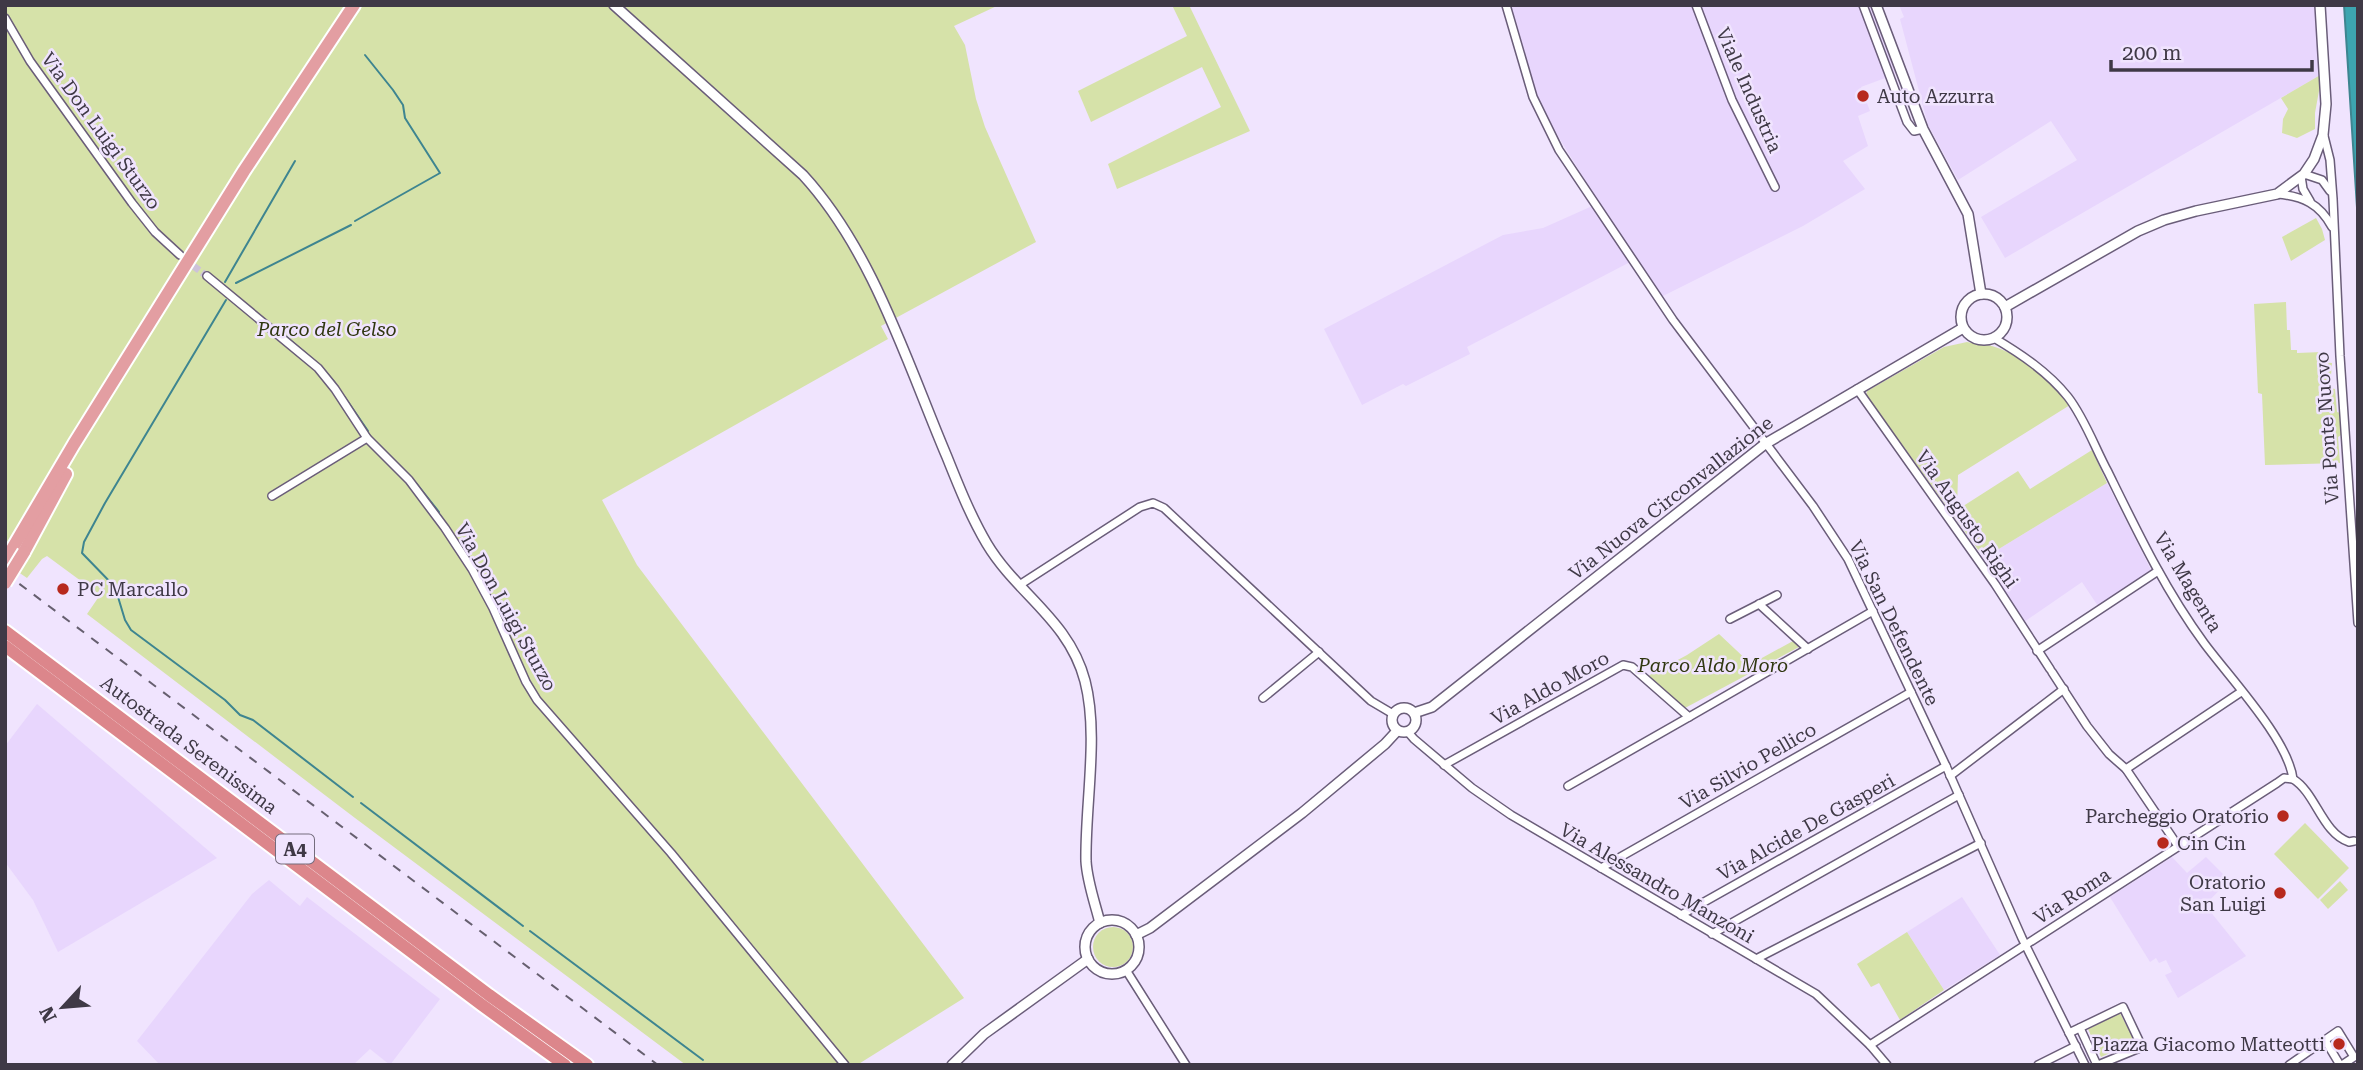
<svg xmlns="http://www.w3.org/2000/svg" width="2363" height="1070" font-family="'Roboto Serif',serif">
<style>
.built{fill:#e8d6fd}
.green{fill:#d6e2a9}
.water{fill:#3da5b0;stroke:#3e8590;stroke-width:2}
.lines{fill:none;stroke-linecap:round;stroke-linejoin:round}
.stream{stroke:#3e8590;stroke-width:2}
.minor-tunnel{stroke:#cdc2d9;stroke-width:7;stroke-dasharray:7 3.5;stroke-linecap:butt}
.minor-casing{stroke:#6a5d79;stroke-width:10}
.tertiary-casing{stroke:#6a5d79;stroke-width:12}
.trunk-casing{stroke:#fff;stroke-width:16}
.motorway-casing{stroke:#fff;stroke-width:16}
.minor{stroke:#fff;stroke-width:7}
.tertiary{stroke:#fff;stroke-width:9}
.trunk{stroke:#e39ea2;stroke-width:12}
.motorway{stroke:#dc868b;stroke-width:12}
.rail{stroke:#665f6f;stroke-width:2;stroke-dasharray:9 9;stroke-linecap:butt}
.trunk-bridge-casing{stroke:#fff;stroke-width:16;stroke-linecap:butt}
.trunk-bridge{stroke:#e39ea2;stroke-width:12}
.poi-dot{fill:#b7291d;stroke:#f0e4fe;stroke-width:2.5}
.labels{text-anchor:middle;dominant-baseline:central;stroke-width:5;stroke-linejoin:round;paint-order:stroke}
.shield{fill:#f0e4fe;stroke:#746c7d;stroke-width:2}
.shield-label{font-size:18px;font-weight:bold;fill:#3f3946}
.street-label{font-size:19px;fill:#3f3946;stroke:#f0e4fe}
.poi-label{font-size:19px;fill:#3f3946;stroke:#f0e4fe;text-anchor:start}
.park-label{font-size:19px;font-style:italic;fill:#303710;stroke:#f0e4fe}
</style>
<rect width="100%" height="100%" fill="#f0e4fe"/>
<!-- built -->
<g class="built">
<path d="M1509,5h362l25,69 -35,13 9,24 -12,5 10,30 -25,15 22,28 -62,37 -142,71 -27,-37 -167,87 3,7 -64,32 -3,-2 -41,21 -38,-76 179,-94 40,-7 56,-25 -60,-98 -11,-31z"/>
<path d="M1899,5h419l4,69 -317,184 -24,-41 96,-57 -26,-39 -93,59 -30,-55 -28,-106 4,-2z"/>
<path d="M2107,483l44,87 -53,36 -16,-24 -58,40 -40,-64z"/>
<path d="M37,704l180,154 -159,94 -25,-52 -28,-38v-116z"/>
<path d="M2172,857l15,16 19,-16 23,23 -24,25 41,51 -68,42 -13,-23 7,-3 -6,-12 -7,3 -3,-5 -6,4 -40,-65z"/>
<path d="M269,880l31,26 7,-9 133,102 -50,66 -20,-16 -17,16h-193l-23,-24 115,-147z"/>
<path d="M1962,897l38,58 -56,35 -37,-58z"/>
</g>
<!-- green -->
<g class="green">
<path d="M5,5h994l-45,21 11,19 11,54 9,28 51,115 -155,84 7,13 -286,161 35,65 327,433 -107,67h-171l-331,-247 -268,-204 13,-19 -53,-39 -5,3 -15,19 -22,-15z"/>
<path d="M1172,5h17l61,126 -133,58 -9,-25 113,-57 -19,-40 -111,55 -13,-31 109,-55z"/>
<path d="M2322,74l-7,39v16l-18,9 -15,-5 1,-14 5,-10 -7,-11z"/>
<path d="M2316,218l6,11 3,11 -34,21 -9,-24z"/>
<path d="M2286,302l1,28h3l1,20h6v3l25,-1 1,10 9,1 -2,25 5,1 2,23 3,1 1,22 -3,2 2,26 -75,2 -3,-71 -4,-1 -4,-89z"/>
<path d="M1967,342c9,2 20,2 28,5 30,10 57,34 75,58l-112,70 -1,35 61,-39 12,18 62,-39 15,33 -123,75 -118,-163 1,-4 77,-44z"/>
<path d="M1719,634l32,30 42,-23 6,6 -114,61 -37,-32 39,-21z"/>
<path d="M2305,823l44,45 -31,31 -44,-45z"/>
<path d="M2340,881l8,9 -20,19 -8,-9z"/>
<circle cx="1113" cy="947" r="20"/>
<path d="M1907,932l37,58 -44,30 -21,-37 -8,4 -14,-23z"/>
<path d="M2120,1013l15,29 -34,15 -13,-28z"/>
</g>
<!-- water -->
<path class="water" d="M2344,5h14v218z"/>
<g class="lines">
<!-- stream -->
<g class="stream">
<path d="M355,221l85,-48 -35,-55 -2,-13 -10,-15 -28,-35"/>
<path d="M225,282l70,-121"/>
<path d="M236,283l115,-58"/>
<path d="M226,300l-121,203 -21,39 -2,11 33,34 10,33 6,10 94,70 15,15 13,5 100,77"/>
<path d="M283,334l33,28"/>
<path d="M325,371l10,12"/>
<path d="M344,396l24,35"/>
<path d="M376,442l34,34"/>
<path d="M416,483l23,29"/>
<path d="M440,515l21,31"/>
<path d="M361,803l162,123"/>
<path d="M530,931l173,129"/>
</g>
<!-- minor-tunnel -->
<path class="minor-tunnel" d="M185,260l22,16"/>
<defs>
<g id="minor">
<path d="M1506,5l27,92 26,53 114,170 140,186 35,53 98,207 76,172 63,127"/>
<path d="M1696,5l36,95 43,87"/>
<path d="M1863,5l44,117 7,9 9,-2"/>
<path d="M5,18l25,43 102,142 23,29 25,23"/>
<path d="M2324,136l6,24 3,39 7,157 18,267"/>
<path d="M2304,174l18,6 8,11"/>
<path d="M2301,176l2,13 7,12"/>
<path d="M2277,194c26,2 43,10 55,33"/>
<path d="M207,276l111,92 17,21 32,49 42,42 36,48 27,41 21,39 33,74 11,18 134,153 174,212"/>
<path d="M1994,338c27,16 54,34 74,59 17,22 27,51 40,75 29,59 57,118 96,171 25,34 84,96 89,136 23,14 29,54 56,63l5,-1"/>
<path d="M1857,389l138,195 55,85"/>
<path d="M272,496l95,-58"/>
<path d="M1021,584l119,-77 13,-4 11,5 207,193 22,13"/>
<path d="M1759,604l49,45"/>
<path d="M1730,619l47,-24"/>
<path d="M2037,651l121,-80"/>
<path d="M2052,672l35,54 22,28 17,15 52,77"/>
<path d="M1263,698l56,-46"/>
<path d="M1408,732l6,7 58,49 39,27 305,179 54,51 17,20"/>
<path d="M1444,765l179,-100 9,2 57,50 184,-106"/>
<path d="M2126,769l115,-77"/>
<path d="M1950,776l114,-87"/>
<path d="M1568,786l121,-69"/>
<path d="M1601,868l310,-176"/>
<path d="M1681,915l265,-149"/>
<path d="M1712,934l247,-139"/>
<path d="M1756,959l225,-116"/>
<path d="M1126,970l60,95"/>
<path d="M2080,1028l17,37"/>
<path d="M2069,1033l54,-26 19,40 -44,18"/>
<path d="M1870,1045l407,-262 7,-5 9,1"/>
<path d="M2038,1065l38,-19"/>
<path d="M2289,1065l36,-25"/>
<path d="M2340,1065l-15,-25 13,-9 16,26 -12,8"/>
</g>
<g id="tertiary">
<path d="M614,5l189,170c70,76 104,188 144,282 12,30 24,60 40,87 30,50 82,76 98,137 14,54 0,123 1,180 1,20 9,42 14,62"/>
<path d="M1876,5l47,124 45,85 13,80"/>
<circle cx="1984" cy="317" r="23"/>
<path d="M2005,307l133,-76 26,-11 32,-9 81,-17 27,-20 10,-15 9,-24 3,-31 -6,-99"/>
<circle cx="1404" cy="720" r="12"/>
<path d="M1414,713l18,-6 333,-263 198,-116"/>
<circle cx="1112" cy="947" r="27"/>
<path d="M1136,935l14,-7 152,-115 83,-69 12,-13"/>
<path d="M952,1065l32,-31 104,-75"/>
</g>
<g id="trunk">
<path d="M24,552l42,-78"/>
<path d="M5,561l69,-117 170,-273 110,-166"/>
</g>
<g id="motorway">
<path d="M5,631l484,364 98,70"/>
<path d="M5,646l477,359 83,60"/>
</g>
</defs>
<!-- minor casing -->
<use href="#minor" class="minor-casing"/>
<!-- tertiary casing -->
<use href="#tertiary" class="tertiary-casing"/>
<!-- trunk casing -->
<use href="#trunk" class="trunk-casing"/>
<!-- motorway casing -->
<use href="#motorway" class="motorway-casing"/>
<!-- minor -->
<use href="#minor" class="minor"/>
<!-- tertiary -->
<use href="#tertiary" class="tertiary"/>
<!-- trunk -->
<use href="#trunk" class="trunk"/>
<!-- motorway -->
<use href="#motorway" class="motorway"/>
<!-- rail -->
<path class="rail" d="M5,573l653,492"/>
<defs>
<path id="trunk-bridge" d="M5,583l19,-31"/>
</defs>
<!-- trunk-bridge casing -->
<use href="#trunk-bridge" class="trunk-bridge-casing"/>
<!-- trunk-bridge -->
<use href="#trunk-bridge" class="trunk-bridge"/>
</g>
<!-- markers -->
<g class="poi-dot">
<circle cx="1863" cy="96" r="7"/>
<circle cx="63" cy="589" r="7"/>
<circle cx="2283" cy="816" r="7"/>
<circle cx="2163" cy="843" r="7"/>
<circle cx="2280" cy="893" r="7"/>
<circle cx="2339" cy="1044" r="7"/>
</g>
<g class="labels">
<!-- shield labels -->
<rect class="shield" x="276" y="834.5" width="38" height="29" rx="5"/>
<g class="shield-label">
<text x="295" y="849">A4</text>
</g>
<!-- street labels -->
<g class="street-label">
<text transform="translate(1749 90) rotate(66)">Viale Industria</text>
<text transform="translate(101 131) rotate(54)">Via Don Luigi Sturzo</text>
<text transform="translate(2327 428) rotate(-94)">Via Ponte Nuovo</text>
<text transform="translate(1671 498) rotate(-38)">Via Nuova Circonvallazione</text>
<text transform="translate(1967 519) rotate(55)">Via Augusto Righi</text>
<text transform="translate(2188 582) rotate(59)">Via Magenta</text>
<text transform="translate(506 607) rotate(61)">Via Don Luigi Sturzo</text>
<text transform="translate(1894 623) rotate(64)">Via San Defendente</text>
<text transform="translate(1550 688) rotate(-29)">Via Aldo Moro</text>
<text transform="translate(189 745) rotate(37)">Autostrada Serenissima</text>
<text transform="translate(1748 766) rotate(-30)">Via Silvio Pellico</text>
<text transform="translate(1806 827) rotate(-29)">Via Alcide De Gasperi</text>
<text transform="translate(1657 883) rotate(30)">Via Alessandro Manzoni</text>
<text transform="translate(2072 896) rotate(-33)">Via Roma</text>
</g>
<!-- poi labels -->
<g class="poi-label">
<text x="1877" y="96">Auto Azzurra</text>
<text x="77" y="589">PC Marcallo</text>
<text x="2269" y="816" text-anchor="end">Parcheggio Oratorio</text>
<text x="2177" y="843">Cin Cin</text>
<text x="2266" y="882" text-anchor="end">Oratorio<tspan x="2266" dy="22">San Luigi</tspan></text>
<text x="2325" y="1044" text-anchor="end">Piazza Giacomo Matteotti</text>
</g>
<!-- park labels -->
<g class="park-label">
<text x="327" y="329">Parco del Gelso</text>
<text x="1713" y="665">Parco Aldo Moro</text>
</g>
</g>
<!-- border -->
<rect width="2363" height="1070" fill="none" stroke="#3f3946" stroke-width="14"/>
<!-- north arrow -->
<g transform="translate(63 1007) rotate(244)" stroke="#f0e4fe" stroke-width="5" paint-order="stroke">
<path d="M0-5L12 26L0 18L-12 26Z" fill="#3f3946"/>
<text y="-10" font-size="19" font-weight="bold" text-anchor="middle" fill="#3f3946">N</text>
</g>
<!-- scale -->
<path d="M2111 60v10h201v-10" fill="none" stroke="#3f3946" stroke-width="3.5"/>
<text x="2122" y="60" font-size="21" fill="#3f3946" stroke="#f0e4fe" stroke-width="5" paint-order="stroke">200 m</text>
</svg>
